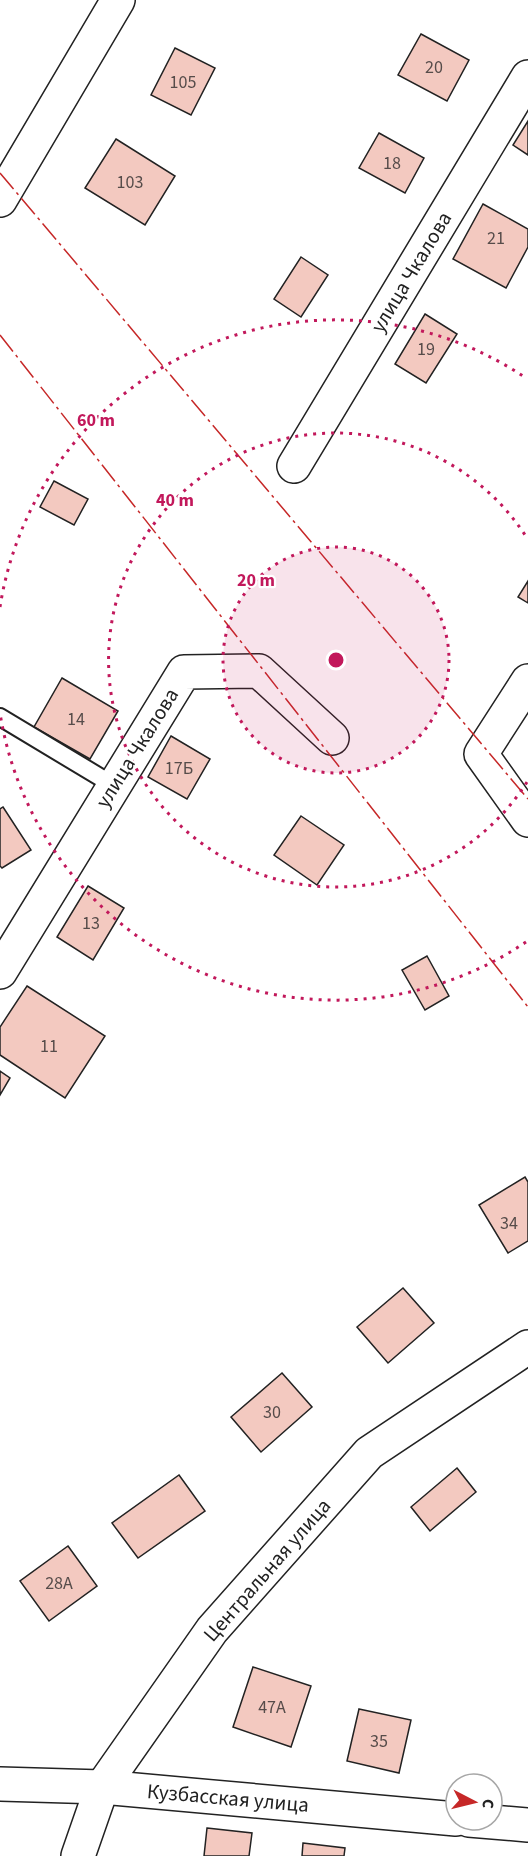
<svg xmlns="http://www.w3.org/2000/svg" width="528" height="1856" font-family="'Source Sans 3',sans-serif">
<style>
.building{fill:#f3c9c0;stroke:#222;stroke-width:1.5}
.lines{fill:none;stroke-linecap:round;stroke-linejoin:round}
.service-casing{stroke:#222;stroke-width:20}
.minor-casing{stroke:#222;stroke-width:36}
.secondary-casing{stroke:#222;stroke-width:36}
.service{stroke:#fff;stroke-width:16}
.minor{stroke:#fff;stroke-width:33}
.secondary{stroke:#fff;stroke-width:33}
.power{stroke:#c62828;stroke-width:1.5;stroke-dasharray:21 4.5 3 4.5;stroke-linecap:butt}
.ring{fill:none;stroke:#c2185b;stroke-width:3;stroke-dasharray:3 6}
.labels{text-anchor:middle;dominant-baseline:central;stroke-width:4.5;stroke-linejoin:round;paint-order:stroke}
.number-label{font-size:18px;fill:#564c4a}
.street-label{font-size:21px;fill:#222;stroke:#fff}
.centre{fill:#c2185b;stroke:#fff;stroke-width:3}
.ring-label{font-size:18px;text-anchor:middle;font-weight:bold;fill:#c2185b;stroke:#fff;stroke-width:4.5;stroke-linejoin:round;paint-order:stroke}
</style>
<rect width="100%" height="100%" fill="#fff"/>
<!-- building -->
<g class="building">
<path d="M421,34l48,26 -22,41 -49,-26z"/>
<path d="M175,48l40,20 -24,47 -40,-20z"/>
<path d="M528,121v34l-15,-10z"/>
<path d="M379,133l45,25 -19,35 -46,-25z"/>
<path d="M116,139l59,37 -30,49 -60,-37z"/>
<path d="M483,204l45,25v18l-22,41 -53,-29z"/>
<path d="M301,257l27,18 -27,42 -27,-18z"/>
<path d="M425,314l32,20 -31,49 -31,-19z"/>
<path d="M54,481l34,18 -14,26 -34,-18z"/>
<path d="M528,581v22l-10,-6z"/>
<path d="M62,678l56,33 -28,48 -56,-32z"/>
<path d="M171,736l39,23 -23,40 -39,-22z"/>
<path d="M3,807l28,43 -29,18 -2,-2v-57z"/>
<path d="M301,816l43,29 -27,40 -43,-30z"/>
<path d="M88,886l36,22 -31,52 -36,-23z"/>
<path d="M427,956l22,40 -24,14 -23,-40z"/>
<path d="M27,986l78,50 -40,62 -65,-43v-28z"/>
<path d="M0,1071l10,7 -10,17z"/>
<path d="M525,1177l3,5v59l-20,12 -29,-48z"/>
<path d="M403,1288l31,35 -46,40 -31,-36z"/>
<path d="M282,1373l30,34 -51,45 -30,-35z"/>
<path d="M457,1468l19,24 -46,39 -19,-24z"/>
<path d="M179,1475l26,36 -67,47 -26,-35z"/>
<path d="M68,1546l29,40 -48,35 -29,-40z"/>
<path d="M253,1667l58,19 -20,61 -58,-20z"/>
<path d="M359,1709l52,11 -12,53 -52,-12z"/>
<path d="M207,1828l45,5 -3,23h-45z"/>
<path d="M303,1843l42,5 -1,8h-42z"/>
</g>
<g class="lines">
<defs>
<path id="service" d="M0,717l113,68"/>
<g id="minor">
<path d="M294,466l234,-389"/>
<path d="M528,681l-47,73 47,66"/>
<path d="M0,972l184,-300 75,-1 73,67"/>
<path d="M0,1784l102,3 354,32"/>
<path d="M469,1820l59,5"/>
<path d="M78,1856l24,-69 110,-157 157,-177 159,-106"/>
</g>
<path id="secondary" d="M0,200l118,-200"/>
</defs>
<!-- service casing -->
<use href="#service" class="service-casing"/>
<!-- minor casing -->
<use href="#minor" class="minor-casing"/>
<!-- secondary casing -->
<use href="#secondary" class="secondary-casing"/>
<!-- service -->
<use href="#service" class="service"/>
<!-- minor -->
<use href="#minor" class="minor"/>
<!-- secondary -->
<use href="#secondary" class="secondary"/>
<!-- power -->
<g class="power">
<path d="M0,173l528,626"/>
<path d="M0,335l528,672"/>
</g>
</g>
<!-- distance rings -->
<circle cx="336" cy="660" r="113" fill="#c2185b" fill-opacity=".12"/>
<g class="ring">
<circle cx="336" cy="660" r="113"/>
<path d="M527 782A227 227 0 1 1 527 538"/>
<path d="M526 942A340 340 0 0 1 0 713M0 607A340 340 0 0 1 526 378"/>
</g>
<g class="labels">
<!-- number labels -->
<g class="number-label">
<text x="434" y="67">20</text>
<text x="183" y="82">105</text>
<text x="392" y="163">18</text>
<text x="130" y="182">103</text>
<text x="496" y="238">21</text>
<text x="426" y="349">19</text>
<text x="76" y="719">14</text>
<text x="179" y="768">17Б</text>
<text x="91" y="923">13</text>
<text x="49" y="1046">11</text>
<text x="509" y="1223">34</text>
<text x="272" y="1412">30</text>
<text x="59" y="1583">28А</text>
<text x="272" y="1707">47А</text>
<text x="379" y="1741">35</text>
</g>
<!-- street labels -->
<g class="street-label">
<text transform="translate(411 272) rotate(-59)">улица Чкалова</text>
<text transform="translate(137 748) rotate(-58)">улица Чкалова</text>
<text transform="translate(267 1570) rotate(-49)">Центральная улица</text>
<text transform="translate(228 1798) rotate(5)">Кузбасская улица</text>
</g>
</g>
<circle cx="336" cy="660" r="9" class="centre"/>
<g class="ring-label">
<text x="96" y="426">60 m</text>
<text x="175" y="506">40 m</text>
<text x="256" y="586">20 m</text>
</g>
<!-- north arrow -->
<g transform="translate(474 1802) rotate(97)"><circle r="28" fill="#ffffff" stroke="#a7a7a7" stroke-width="1.5"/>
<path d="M0-4.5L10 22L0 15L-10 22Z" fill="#c62828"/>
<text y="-9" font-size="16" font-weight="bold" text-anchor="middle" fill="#222222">С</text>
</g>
</svg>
